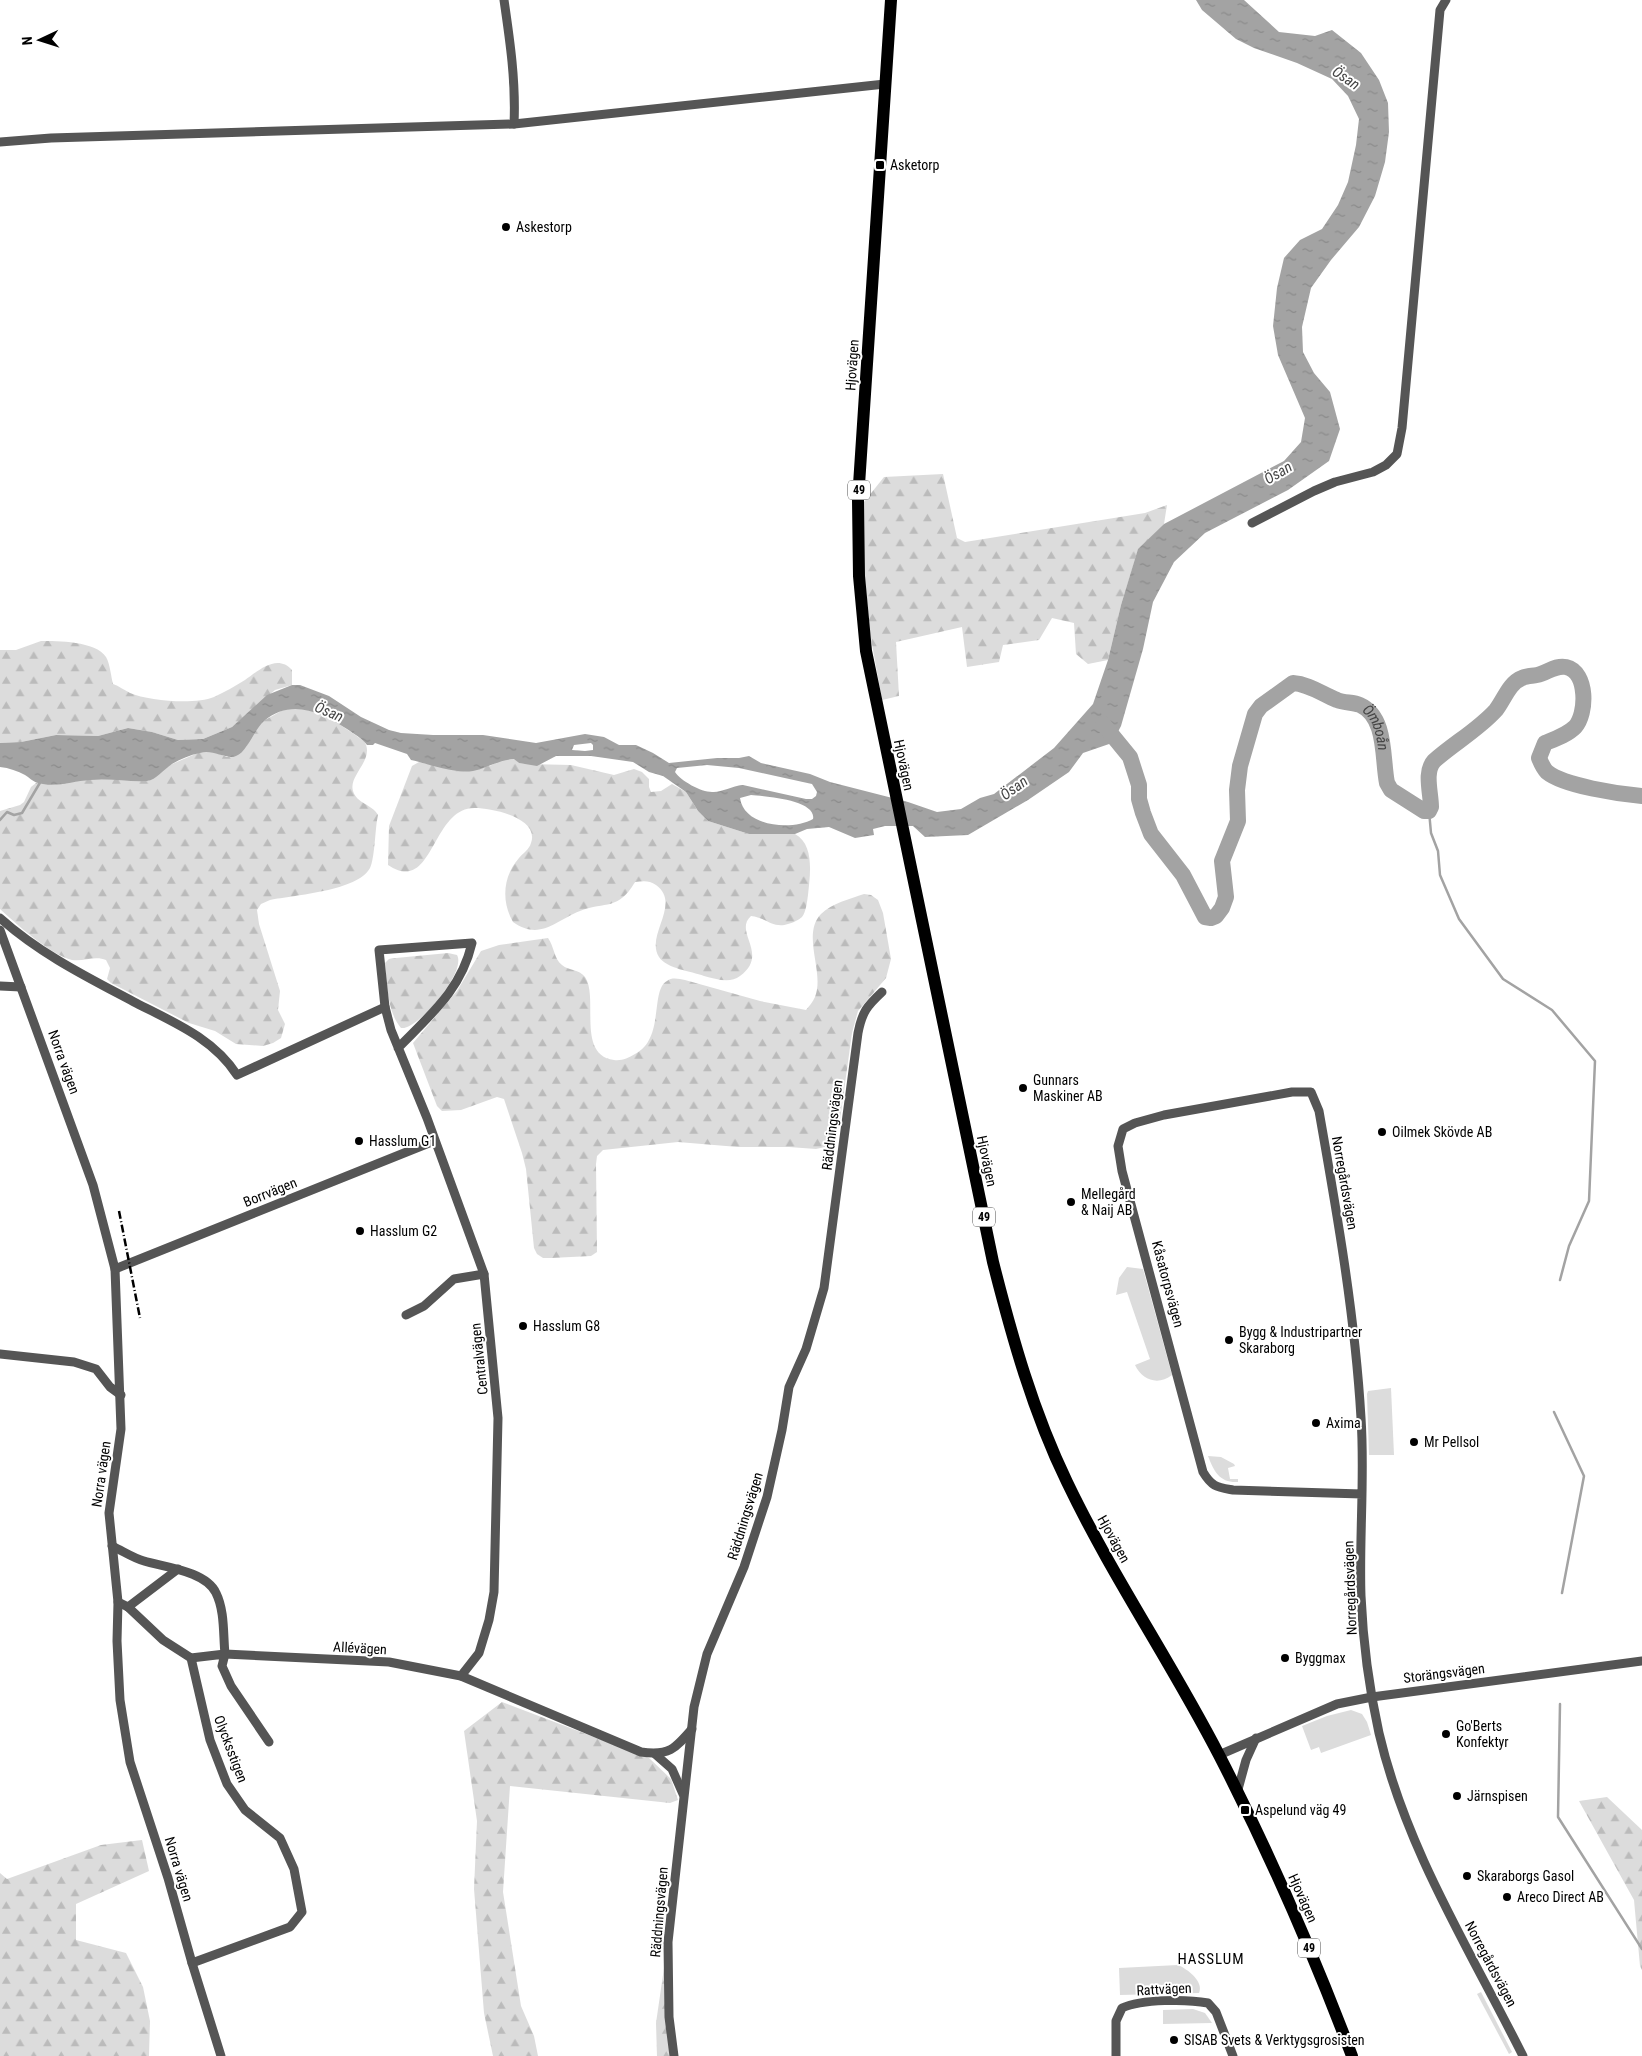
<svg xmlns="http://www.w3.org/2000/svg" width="1642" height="2056" font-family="'Roboto Condensed',sans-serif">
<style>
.grass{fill:#dcdcdc}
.forest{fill:url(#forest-firs)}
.water{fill:url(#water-ripples);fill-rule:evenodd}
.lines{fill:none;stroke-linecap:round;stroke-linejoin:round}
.stream{stroke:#a3a3a3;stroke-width:2.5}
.river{stroke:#a3a3a3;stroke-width:16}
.minor{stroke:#555;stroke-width:9}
.primary{stroke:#000;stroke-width:12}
.rail{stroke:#000;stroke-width:2.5;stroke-dasharray:8 2.5 1 2.5;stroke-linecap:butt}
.poi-dot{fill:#000;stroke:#fff;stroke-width:2}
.labels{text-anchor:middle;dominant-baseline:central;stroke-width:4;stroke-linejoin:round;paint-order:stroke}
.shield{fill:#fff;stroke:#4c4c4c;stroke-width:1}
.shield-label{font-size:12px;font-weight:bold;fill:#000}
.poi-label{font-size:14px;fill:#000;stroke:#fff;text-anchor:start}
.street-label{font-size:14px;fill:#000;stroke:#fff}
.water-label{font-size:15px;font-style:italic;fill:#444;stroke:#fff}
.neighbourhood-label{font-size:15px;letter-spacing:1px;fill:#000;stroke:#fff}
</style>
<defs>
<pattern id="forest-firs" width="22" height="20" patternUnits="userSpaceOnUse" patternTransform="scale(1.25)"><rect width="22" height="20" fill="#dcdcdc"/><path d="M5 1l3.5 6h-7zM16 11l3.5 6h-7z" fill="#bbb"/></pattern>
<pattern id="water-ripples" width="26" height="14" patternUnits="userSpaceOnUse" patternTransform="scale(1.25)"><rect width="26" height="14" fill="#a3a3a3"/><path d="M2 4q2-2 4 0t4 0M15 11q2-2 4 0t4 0" fill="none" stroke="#8b8b8b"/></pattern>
</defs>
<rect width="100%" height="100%" fill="#fff"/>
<!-- grass -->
<g class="grass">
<path d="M1127,1267l16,2 29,106c-14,11 -30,5 -37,-10l15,-6 -23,-67 -11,3 3,-17z"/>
<path d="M1391,1388l3,67h-25l-2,-61 1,-3z"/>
<path d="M1208,1456l13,1 13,7 1,2 -7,2 2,11h8v3c-18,1 -24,-10 -30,-26z"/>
<path d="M1351,1710l11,4 5,8 4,13 -50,18 -2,-6 -8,3 -9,-24 25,-10z"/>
<path d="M1178,1965c9,4 26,16 21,28l-79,2 -1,-27z"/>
<path d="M1481,1992l31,60 -3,2 -32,-60z"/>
<path d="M1193,2009l12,4 7,10 -49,1v-14z"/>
</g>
<!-- forest -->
<g class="forest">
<path d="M943,474l14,64 8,4 180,-29 22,-8 -3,19 -26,26 -17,55 -13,55 -20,4 -12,-10 -2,-31 -22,-5 -13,22 -36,5 -4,17 -32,5 -5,-40 -66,15 3,54 -17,4 -12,-67 -5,-54 -1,-77 20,-25z"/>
<path d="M41,641c16,0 55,0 65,16 4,7 5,19 7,27 6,2 11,6 17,9 19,8 65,12 84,4 11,-5 21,-11 31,-17 13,-9 32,-27 47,-10v15l-17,5 -43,37 -29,12 -25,1 -26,-8 -24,-4 -30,8 -42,-1 -35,7 -21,1v-93h16z"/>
<path d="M294,708c27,1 48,18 70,33 12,18 -16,34 -11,50 4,13 19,13 25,24 -3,13 -3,43 -8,53 -12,23 -76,27 -100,32l-9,4 -4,6 2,14 21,67 -2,19 7,14 -4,14 -8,5 -10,3 -27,-2 -21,-13 -26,-8 -78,-40 -4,-4 3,-11 -4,-8c-11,-5 -22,2 -34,0 -21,-5 -56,-36 -72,-51v-98l20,-6 4,-3 7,-15 5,-4 19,1 36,-5 57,2 22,-16 30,-13h14l13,5 19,-10 11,-20 8,-7 18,-10z"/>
<path d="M515,759l4,4 9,1 43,1 43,10 20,-6 8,3 7,7v8l2,5 10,-1 11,-7 14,8 12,19 10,10 41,13h46c20,11 15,41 13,61 -1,7 -2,17 -6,22 -3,3 -10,6 -14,7 -15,5 -23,-7 -37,-8 -18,16 19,38 -11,60 -10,8 -24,3 -36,0 -13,-5 -37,-7 -45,-19 -14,-22 23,-53 -3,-72 -7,-5 -13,-4 -21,-3 -17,29 -29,19 -55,29 -25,10 -40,30 -67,11 -12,-21 -10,-46 6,-64 4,-5 10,-8 12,-15 9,-25 -39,-35 -56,-35 -44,-1 -41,88 -87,57l1,-39 23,-60 7,-4 33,7 38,-3 10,-6z"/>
<path d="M864,894l7,1 7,5 5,13 8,46 -5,19 -28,33 -6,22 -13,94 -4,11 -10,9 -9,2 -27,-2h-51l-60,-5 -75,8 -6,6 -1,8 1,88 -6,4 -40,2h-8l-6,-4 -3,-6 -8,-79 -4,-16 -18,-54 -7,-2 -36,13 -19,1 -5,-5 -24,-63 44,-52 24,-40 18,-6 49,-7c6,8 6,21 14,27 7,6 17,4 23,12 14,20 -9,78 29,83 8,1 14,-2 21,-6 30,-15 15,-64 32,-73 5,-4 12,-2 18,-1l75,21 46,9c3,-4 7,-8 9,-13 10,-25 -14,-62 6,-83 11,-11 29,-15 43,-20z"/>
<path d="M448,953l9,2c10,17 -40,76 -56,73 -14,-16 -14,-45 -16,-65l4,-4 7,-1z"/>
<path d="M502,1702l147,56 22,21 7,21 -8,3 -160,-17 -7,106 18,114 13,30 4,20h-45l-9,-43 -10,-124 3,-68 -13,-90z"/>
<path d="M1607,1797l35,33v140l-2,-4 -6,-66 -55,-99z"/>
<path d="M142,1840l7,31 -73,33v36l50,13 17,34 7,34 -1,35h-149v-183l7,6 94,-34z"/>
<path d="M664,1968l8,88h-15l-1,-33z"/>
</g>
<!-- water -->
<path class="water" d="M1196,0h48l35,32 36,4 17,-6 29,23 18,27 9,23 1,29 -4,30 -10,34 -16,31 -28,33 -20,28 -9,39 1,25 11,21 16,19 10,37 -11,32 -41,29 -83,43 -31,29 -21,40 -10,47 -22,77 -9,17 -29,10 -14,19 -41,28 -60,35 -43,2 -12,-11h-28l-12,3 1,6 -19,3 -26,-11 -22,2 -12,5h-46l-41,-13 -10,-10 -12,-19 -23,-16 -14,-4 -16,-10 -42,-6h-35l-19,10 -18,-3 -5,-4c-16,1 -26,9 -41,12 -18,3 -44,-7 -62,-11l-4,-6 -32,-11 -2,2h-6c-5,-7 -13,-11 -20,-16 -26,-17 -56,-31 -83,-8 -10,9 -17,31 -28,35 -10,4 -23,-7 -36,-3 -10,2 -20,6 -28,11 -8,5 -16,16 -25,17 -19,1 -38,-3 -57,-1 -17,1 -35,8 -52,3 -5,-1 -9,-6 -13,-8 -7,-4 -16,-7 -25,-8v-24l21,-1 35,-7 42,1 30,-8 24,4 26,8 25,-1 29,-12 35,-32 25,-10h8l29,11 32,21 28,13 12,3 32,2h50l53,8 49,-9 19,3 15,8h17l17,8 16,10 48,-5h22l10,-2 12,7 49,11 20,8 78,20 29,10 24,-3 19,-11 14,-4 60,-46 39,-44 15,-44 13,-55 17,-56 26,-25 120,-63 17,-19 4,-24 -27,-63 -5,-29 4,-38 7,-30 16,-18 22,-11 16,-24 10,-23 8,-37 3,-26 -11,-23 -16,-17 -35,-16 -43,-15 -18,-9 -34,-29zM591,743l2,2v5l-8,1 -13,-1 2,-5zM707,765l32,3 73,16 5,8 -1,4 -4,3h-6l-63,-14c-12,1 -22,8 -31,7 -11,0 -31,-11 -37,-20l2,-4zM751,795c14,1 66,5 62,24 -21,12 -69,8 -73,-21z"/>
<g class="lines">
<!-- stream -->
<g class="stream">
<path d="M1429,811l2,22 7,18 2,24 19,44 44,60 49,31 43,51 -6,140 -20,45 -9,34"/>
<path d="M0,820l7,-8 7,3 8,-2 19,-32"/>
<path d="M1554,1412l30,64 -22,117"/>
<path d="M1560,1704l-2,113 84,132"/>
</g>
<!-- river -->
<path class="river" id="s1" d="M1103,724l27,33 9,28v14l4,14 8,21 32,41 22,42 6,1 5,-2 6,-8 4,-11 -4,-36 16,-40 -1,-31 3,-24 15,-52 6,-8 32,-23c16,1 29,11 44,17 7,3 16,2 23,5 27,12 22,54 27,78l4,7 33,21h5l2,-4c0,-14 -7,-35 3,-46 20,-18 44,-31 62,-51 8,-10 13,-27 26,-32 4,-2 10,-2 15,-3 10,-2 18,-10 29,-8 22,5 21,47 9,60 -8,8 -20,12 -30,16l-6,15c2,5 4,10 8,14 17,14 72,22 95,24"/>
<!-- minor -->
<g class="minor">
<path d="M504,0c6,41 12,82 10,124"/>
<path d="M0,142l51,-4 463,-14 371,-40"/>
<path d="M1252,523l62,-32 21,-9 38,-10 13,-7 11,-11 5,-26 38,-418 6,-10"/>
<path d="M0,918c40,36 89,60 136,85 37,19 77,35 101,72l148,-68"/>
<path d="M0,930l93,255 22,84 6,160 -12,84 9,89 -1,39 3,59 10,62 38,116 24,85 29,93"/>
<path d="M0,986l21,1"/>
<path d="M398,1048c33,-34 63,-58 74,-105l-93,7 6,57 6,23 36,88 57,156 14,144 -4,174 -5,28 -10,33 -18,23"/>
<path d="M115,1269l319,-128"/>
<path d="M406,1315l18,-9 30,-27 30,-5"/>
<path d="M0,1354l74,8 22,7 14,18 11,8"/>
<path d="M1362,1494l-129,-4c-16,-3 -21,-3 -30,-18l-81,-301 -4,-25 5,-17 12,-6 29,-8 128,-23h19l8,19c18,102 36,204 42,307 4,59 -2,119 0,178 2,46 8,92 18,137 27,116 91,217 144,323"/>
<path d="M112,1546c11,5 21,12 32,15 20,6 62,10 72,32 9,18 7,42 9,61l164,8 72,14 180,76c28,4 34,-3 51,-23"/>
<path d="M118,1602l10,5 35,33 28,18 34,-4 -3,12 9,20 38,56"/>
<path d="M128,1607l50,-38"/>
<path d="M191,1658l19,82 17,44 18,26 35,28 14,31 8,43 -12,15 -98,36"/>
<path d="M655,1754l17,15 11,25"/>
<path d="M1219,1755l118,-51 35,-7 270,-36"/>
<path d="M1237,1793l9,-33 10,-22"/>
<path d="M674,2056l-5,-39 -1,-75 26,-235 13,-53 37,-87 23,-70 15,-67 7,-43 17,-38 18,-61 34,-255c4,-21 9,-27 24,-41"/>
<path d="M1116,2056v-35l6,-13c20,-9 65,-9 86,-5l8,9 17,44"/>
</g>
<!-- primary -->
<path class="primary" d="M891,0l-33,500 1,76 7,75 127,611c19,75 40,150 74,220 45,94 104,180 152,273 50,97 94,198 133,301"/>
<!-- rail -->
<path class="rail" d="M119,1211l21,107"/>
</g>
<!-- markers -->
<g class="poi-dot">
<rect x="875" y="160" width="10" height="10" rx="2.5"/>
<circle cx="506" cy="227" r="5"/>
<circle cx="1023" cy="1088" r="5"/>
<circle cx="1382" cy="1132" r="5"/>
<circle cx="359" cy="1141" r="5"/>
<circle cx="1071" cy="1202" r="5"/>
<circle cx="360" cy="1231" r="5"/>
<circle cx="523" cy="1326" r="5"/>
<circle cx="1229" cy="1340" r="5"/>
<circle cx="1316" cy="1423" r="5"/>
<circle cx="1414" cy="1442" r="5"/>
<circle cx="1285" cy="1658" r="5"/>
<circle cx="1446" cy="1734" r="5"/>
<circle cx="1457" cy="1796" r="5"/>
<rect x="1240" y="1805" width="10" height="10" rx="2.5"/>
<circle cx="1467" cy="1876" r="5"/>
<circle cx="1507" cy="1897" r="5"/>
<circle cx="1174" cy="2040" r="5"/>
</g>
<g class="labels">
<!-- shield labels -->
<g class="shield">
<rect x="848" y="480.5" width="22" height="19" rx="4"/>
<rect x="973" y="1207.5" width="22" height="19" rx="4"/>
<rect x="1298" y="1938.5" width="22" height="19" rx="4"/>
</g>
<g class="shield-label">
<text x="859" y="490">49</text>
<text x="984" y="1217">49</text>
<text x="1309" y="1948">49</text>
</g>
<!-- poi labels -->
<g class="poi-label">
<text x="890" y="165">Asketorp</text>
<text x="516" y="227">Askestorp</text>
<text x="1033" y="1080">Gunnars<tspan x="1033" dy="16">Maskiner AB</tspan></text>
<text x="1392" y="1132">Oilmek Skövde AB</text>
<text x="369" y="1141">Hasslum G1</text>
<text x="1081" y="1194">Mellegård<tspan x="1081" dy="16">&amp; Naij AB</tspan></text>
<text x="370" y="1231">Hasslum G2</text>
<text x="533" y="1326">Hasslum G8</text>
<text x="1239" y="1332">Bygg &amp; Industripartner<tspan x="1239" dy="16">Skaraborg</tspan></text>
<text x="1326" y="1423">Axima</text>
<text x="1424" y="1442">Mr Pellsol</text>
<text x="1295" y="1658">Byggmax</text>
<text x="1456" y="1726">Go'Berts<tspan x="1456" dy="16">Konfektyr</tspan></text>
<text x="1467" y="1796">Järnspisen</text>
<text x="1255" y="1810">Aspelund väg 49</text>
<text x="1477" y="1876">Skaraborgs Gasol</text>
<text x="1517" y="1897">Areco Direct AB</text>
<text x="1184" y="2040">SISAB Svets &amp; Verktygsgrosisten</text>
</g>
<!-- street labels -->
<g class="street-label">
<text transform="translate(852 365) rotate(-86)">Hjovägen</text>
<text transform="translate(904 765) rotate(78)">Hjovägen</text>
<text transform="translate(64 1062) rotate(70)">Norra vägen</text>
<text transform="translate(832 1125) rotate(-83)">Räddningsvägen</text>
<text transform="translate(987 1161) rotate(78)">Hjovägen</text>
<text transform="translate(1345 1183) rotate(80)">Norregårdsvägen</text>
<text transform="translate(270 1192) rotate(-22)">Borrvägen</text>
<text transform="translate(1168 1284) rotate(75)">Kåsatorpsvägen</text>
<text transform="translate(479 1359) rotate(-96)">Centralvägen</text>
<text transform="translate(101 1474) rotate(-82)">Norra vägen</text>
<text transform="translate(745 1516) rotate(-73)">Räddningsvägen</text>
<text transform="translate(1114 1539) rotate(61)">Hjovägen</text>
<text transform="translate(1350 1588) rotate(-92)">Norregårdsvägen</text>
<text transform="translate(360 1648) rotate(3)">Allévägen</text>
<text transform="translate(1444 1673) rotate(-7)">Storängsvägen</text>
<text transform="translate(231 1749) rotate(69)">Olycksstigen</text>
<text transform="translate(179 1869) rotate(73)">Norra vägen</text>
<text transform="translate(1303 1898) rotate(66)">Hjovägen</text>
<text transform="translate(659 1912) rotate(-85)">Räddningsvägen</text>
<text transform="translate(1491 1964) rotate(62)">Norregårdsvägen</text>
<text transform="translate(1164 1989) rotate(-3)">Rattvägen</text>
</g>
<!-- water labels -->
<g class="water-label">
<text transform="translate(1346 78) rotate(34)">Ösan</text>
<text transform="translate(1278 473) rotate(-31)">Ösan</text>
<text transform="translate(329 712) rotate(23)">Ösan</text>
<text stroke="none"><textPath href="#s1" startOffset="594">Ömboån</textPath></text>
<text transform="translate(1014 788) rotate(-36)">Ösan</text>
</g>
<!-- neighbourhood labels -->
<g class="neighbourhood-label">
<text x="1211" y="1959">HASSLUM</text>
</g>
</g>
<!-- north arrow -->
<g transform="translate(40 40) rotate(266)" stroke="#ffffff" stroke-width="4" paint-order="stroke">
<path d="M0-4L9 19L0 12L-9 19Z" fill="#000000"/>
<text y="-8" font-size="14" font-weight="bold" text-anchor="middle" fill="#000000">N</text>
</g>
</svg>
